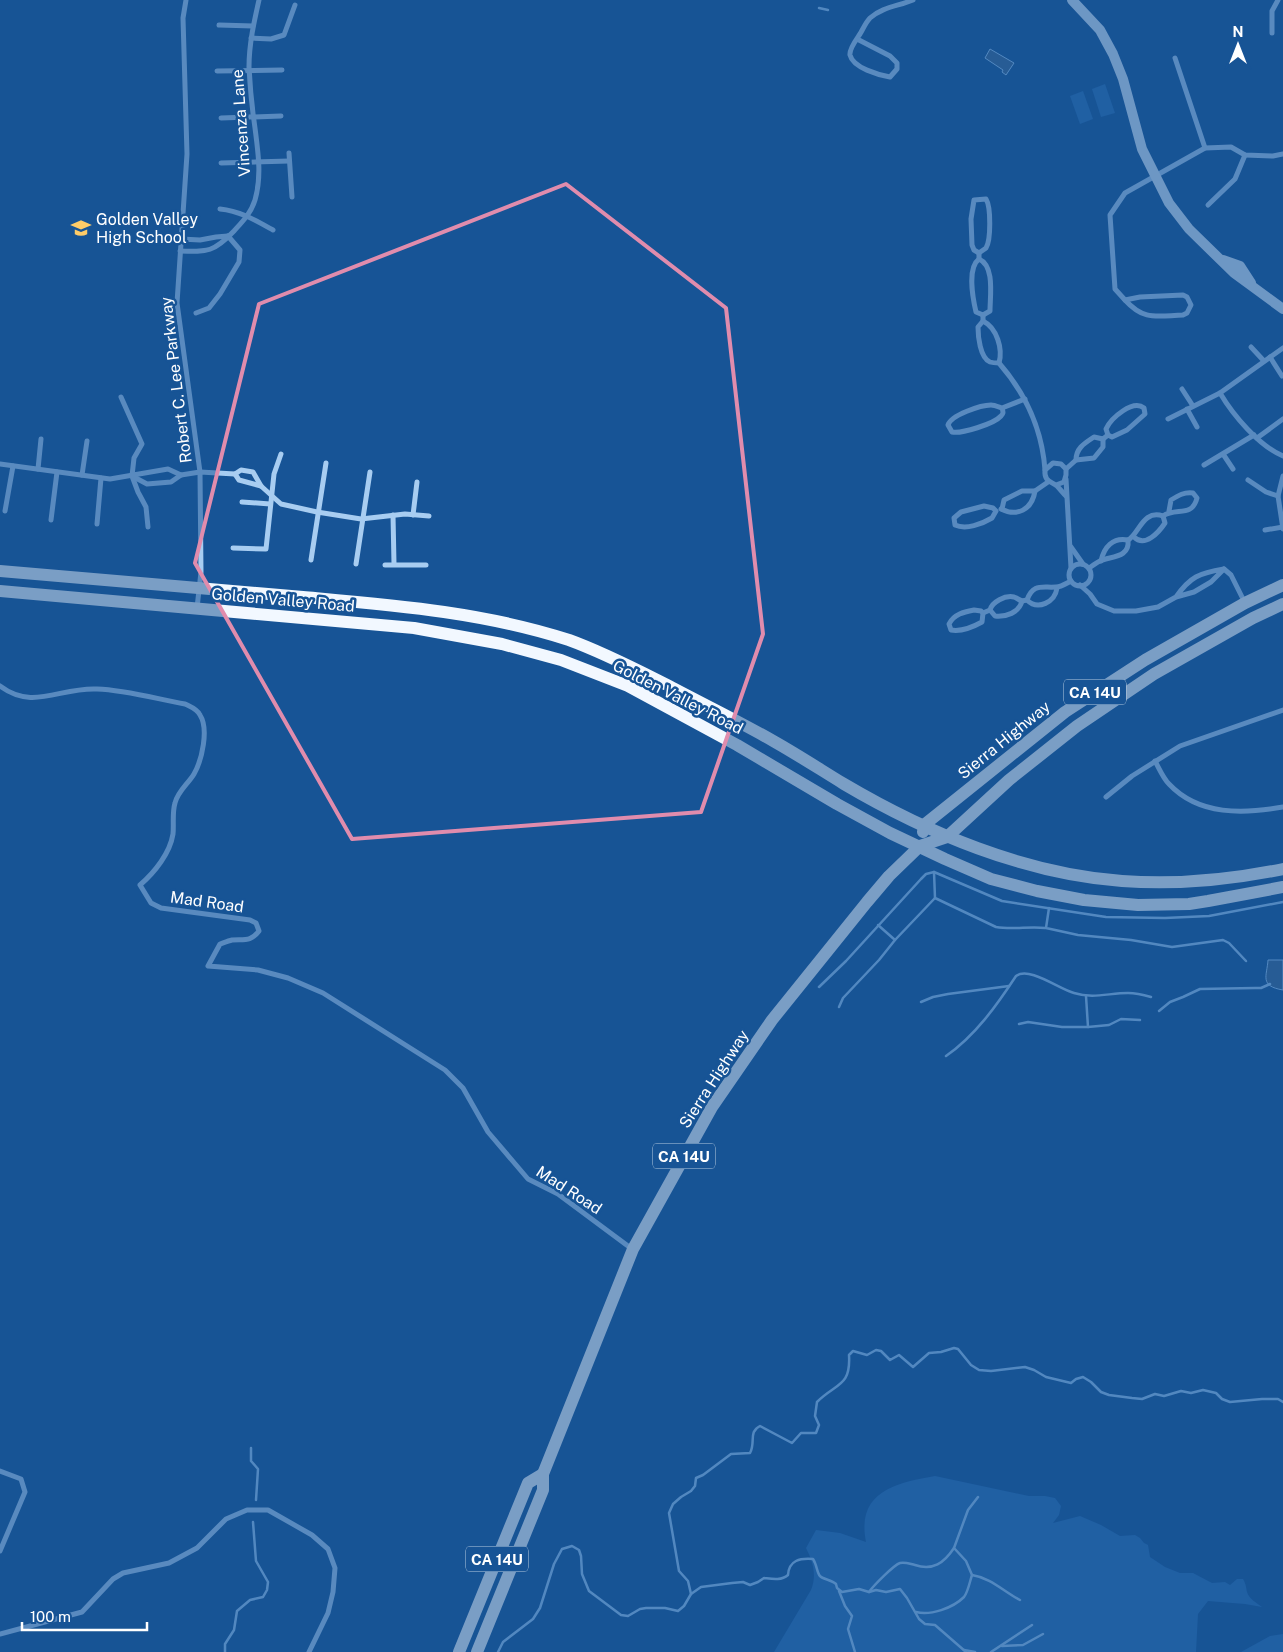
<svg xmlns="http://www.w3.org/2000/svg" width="1283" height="1652" font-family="'Public Sans',sans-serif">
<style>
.green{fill:#2a6fb4}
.water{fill:#3a6696;stroke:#9ac8f4}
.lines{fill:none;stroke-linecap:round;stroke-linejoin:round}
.stream{stroke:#9ac8f4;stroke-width:2.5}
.street{stroke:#a8cdf1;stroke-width:5}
.secondary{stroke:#d6e8fc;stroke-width:10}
.primary{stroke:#f2f8ff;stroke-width:12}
.marked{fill:none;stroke:#e08cad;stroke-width:4;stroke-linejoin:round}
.labels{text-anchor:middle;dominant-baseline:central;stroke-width:5;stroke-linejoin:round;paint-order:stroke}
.shield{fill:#175496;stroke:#b9cce0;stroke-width:1}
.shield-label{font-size:15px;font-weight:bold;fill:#fff}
.street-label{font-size:16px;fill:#fff;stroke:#175496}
.poi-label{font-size:16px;fill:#fff;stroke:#175496;text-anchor:start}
</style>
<rect width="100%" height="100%" fill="#175496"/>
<!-- green -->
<g class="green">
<path d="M1105,84l10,29 -14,4 -9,-28z"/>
<path d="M1083,91l10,28 -13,5 -10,-28z"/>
<path d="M935,1476l94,20h16l10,2 6,8 -2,9 -6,8 27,-7 21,9 19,11 15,-1 5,3 4,5 4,2 2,12 15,10 15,6h13l19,10 13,-1 5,3 7,-6h6c3,5 3,8 4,13 2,7 10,11 15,15l-17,-3 -37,-3 -10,13 -2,38h-422l37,-62c6,-15 2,-28 -5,-42l10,-18 24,3 26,9c-10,-50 29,-59 69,-66z"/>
<path d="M1283,1634v18h-42l29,-16z"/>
</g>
<!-- water -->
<g class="water">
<path d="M990,49l24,14 -8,12 -4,-3 1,-2 -18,-12z"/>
<path d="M1268,960h15v30c-24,-4 -16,-14 -15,-30z"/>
</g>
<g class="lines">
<!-- stream -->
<g class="stream">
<path d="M819,8l9,2"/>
<path d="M934,872l1,26 61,29c17,3 33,-1 49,1"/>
<path d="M1049,908l-3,20 32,7 53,5 41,7 51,-7 6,3 17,18"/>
<path d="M895,940l40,-42"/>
<path d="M819,987l27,-26 75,-82 5,-5 8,-2 68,29 104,16 59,1 44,-2 74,-14"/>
<path d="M921,1002l12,-5 15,-3 61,-8"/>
<path d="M839,1007l4,-9 36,-38 16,-20 -17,-15"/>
<path d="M1159,1011l11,-9 13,-5 17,-8 55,-1h6l9,-4"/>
<path d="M1019,1024l9,-2 34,5h26l-2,-31"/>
<path d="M1088,1027l21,-2 12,-6 19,1"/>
<path d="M946,1056c29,-20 51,-51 70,-80 13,-10 43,13 58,17 19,6 35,0 54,0 8,0 16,2 23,4"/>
<path d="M251,1448v13l7,8 -2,31"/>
<path d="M972,1575c19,3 31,16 48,25"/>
<path d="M839,1591l6,15 7,10 -4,13 7,23"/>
<path d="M869,1592c5,-7 25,-27 31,-29 6,-1 10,1 15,2 18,6 29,-2 39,-17"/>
<path d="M691,1594l10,-7 31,-4 11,-1 7,3 8,-3 6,-4c8,1 17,3 24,-3 1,-15 12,-17 25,-16 4,6 4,14 7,17 2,3 12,4 16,8l1,4 5,4 17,-3 10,3 7,-2 10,2 14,-3 7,9 12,21 6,5 10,1 31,27"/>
<path d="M916,1612c14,4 37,-4 48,-15 4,-5 6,-16 8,-22l-6,-14 -12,-13 14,-38 10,-13"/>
<path d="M1002,1646l21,-1 20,-11"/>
<path d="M964,1650l11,2"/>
<path d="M225,1652v-8l9,-14 3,-19 13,-11 13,-3 4,-7 1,-8 -12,-21 -3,-39"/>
<path d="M498,1652l5,-10 30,-23 7,-11 14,-44 8,-15 10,-3 7,4 2,6 1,18 7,17 32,24 7,1 12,-7 6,-1h19l13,3 6,-5 7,-12 -3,-13 -9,-10 -10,-58 4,-9 8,-7 10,-6 4,-5 1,-8 7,-3 28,-21 19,-1c6,-11 -2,-21 10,-27l32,17 9,-10h15l3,-8 -4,-9 2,-14c19,-19 34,-15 32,-47l4,-4 14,4 9,-5 5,1 9,9 9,-5 14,12 16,-14 12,-1 13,-4 4,1 13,16 8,5 12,1 34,-4 9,3 12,7 25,6 5,-4 7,-2 8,5 10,10 8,3 23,3 10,1 13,-5 9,2 17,-5 10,2 12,-3 13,3 6,6 8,3 32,-3h16l5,3"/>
<path d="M991,1652l41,-27"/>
</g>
<!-- street -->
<g class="street">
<path d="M186,0l-3,18 4,136 -10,149 23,169 1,100 -4,36"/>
<path d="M219,25l34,1"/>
<path d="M1272,33v-22l6,-11"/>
<path d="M251,38l20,1 13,-4 11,-30"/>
<path d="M857,39l33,17 7,7v6l-7,8c-11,-2 -37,-9 -40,-22 -1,-6 6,-15 10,-21 3,-5 6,-12 10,-16 12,-11 29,-12 43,-18"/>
<path d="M1175,58l30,90"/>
<path d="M217,71l65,-1"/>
<path d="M221,118l60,-2"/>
<path d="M289,153l3,44"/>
<path d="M221,163l68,-2"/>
<path d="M986,199c5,8 5,41 0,49 -1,1 -6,4 -7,5l-5,-3 -2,-5 -1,-26 3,-19z"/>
<path d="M1208,205l27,-26 10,-24"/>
<path d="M220,209c20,2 35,11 53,21"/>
<path d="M181,239l19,1 16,-3 12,-1"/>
<path d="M180,251c28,1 34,1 54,-20 9,-10 17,-18 21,-31 7,-24 3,-48 0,-72 -3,-20 -5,-41 -6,-61 0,-23 5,-45 10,-67"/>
<path d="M979,253v6c-12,9 -6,40 -3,53l7,3"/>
<path d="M979,259c16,7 11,37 11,52l-7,4"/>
<path d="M1183,295l4,2 4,8 -4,8 -4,2c-27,1 -39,6 -58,-15l15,-3z"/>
<path d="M1125,300l-10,-11 -5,-74 15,-22 80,-45 26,-1 14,8 28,1 10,-2"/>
<path d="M196,313l13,-5 11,-14 19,-32 1,-12 -12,-14"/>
<path d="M983,315v6l-5,6c0,9 2,31 12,35 3,1 6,1 9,1 27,31 43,66 46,107"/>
<path d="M983,321c14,7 20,28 16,42"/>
<path d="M1251,347l13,14"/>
<path d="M1270,357l12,19"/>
<path d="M1182,389l11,17"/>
<path d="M1220,393c13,22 39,53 63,63"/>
<path d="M121,397l21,47 -8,14 -2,18 6,16 8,15 2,20"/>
<path d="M1002,408c1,4 2,5 -1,8 -7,8 -40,18 -49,16l-4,-7c3,-10 33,-20 43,-20 3,0 8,2 11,3l23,-9"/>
<path d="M1187,409l10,18"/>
<path d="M1168,419l52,-26 63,-45"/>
<path d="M1257,438l26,-19"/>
<path d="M1103,439l5,-4 4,2 15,-7 18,-16 -1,-6c-11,-9 -33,10 -38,21l2,6"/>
<path d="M1223,454l10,15"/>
<path d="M1076,460c0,-12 9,-17 18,-23l9,2"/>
<path d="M0,464l110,15 58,-10 13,6"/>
<path d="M1204,465l50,-30"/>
<path d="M38,469l3,-30"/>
<path d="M1066,469l10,-9 18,-2 9,-11v-8"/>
<path d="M235,474l4,6 22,6"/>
<path d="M82,475l5,-34"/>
<path d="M132,476l15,8 24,-2 10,-7 19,-3 35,2 6,-4 12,2 8,14 20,18 36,8 44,7 44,-5 24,2"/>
<path d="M1283,476l-5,20 5,33"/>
<path d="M1066,479l5,89"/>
<path d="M1248,480l18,12 12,4"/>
<path d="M1056,485l8,-3 2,-7v-6l-5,-5 -8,-1 -8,7c-1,11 5,11 12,16 3,3 6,7 9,10"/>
<path d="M242,502l28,2"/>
<path d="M984,506l9,2 3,3 -4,7c-10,6 -26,12 -37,7l-1,-7 7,-6z"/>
<path d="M1001,509c16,8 31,1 34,-18"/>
<path d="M1002,509l2,-9 18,-9h13l13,-9"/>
<path d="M5,511l8,-45"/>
<path d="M393,515l1,49"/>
<path d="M413,515l4,-33"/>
<path d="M51,520l6,-48"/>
<path d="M97,524l4,-46"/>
<path d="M1265,530l18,-3"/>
<path d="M1134,537c11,11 25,-5 31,-14l-2,-7"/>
<path d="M1071,547l12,17"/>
<path d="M233,548l33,1 8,-75 7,-20"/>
<path d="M311,560l15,-97"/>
<path d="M1101,561c3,-14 12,-24 27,-21 11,-6 15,-31 35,-24 13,-9 29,2 34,-18l-4,-5c-9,-1 -14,2 -22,7l-2,11"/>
<path d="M356,564l14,-92"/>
<circle cx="1080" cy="575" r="11"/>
<path d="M385,565h41"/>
<path d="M1089,568c3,-2 7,-5 11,-7 11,-5 30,-3 28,-21"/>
<path d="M1224,569l7,6 14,28"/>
<path d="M1080,585l10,9 7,10 17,7h22l22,-4 18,-10 18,-5 17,-10 13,-13c-25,4 -34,8 -48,28"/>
<path d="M1027,600c6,-17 15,-12 29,-13 5,0 11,-4 15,-6"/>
<path d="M974,610l7,1 2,2 -1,9c-9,5 -20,10 -31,8l-2,-6c5,-10 15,-12 25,-14z"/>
<path d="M990,610l5,6c11,1 24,-3 27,-15"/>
<path d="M983,613l7,-3c2,-8 15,-15 24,-13 3,1 5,3 8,4l5,-1c11,11 28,2 30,-12"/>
<path d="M0,686c33,25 60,1 97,3 29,1 60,10 88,15 6,3 12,5 15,11 9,14 2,45 -6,59 -6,10 -16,17 -19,29 -3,10 -1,21 -2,31 -3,19 -18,38 -33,51l11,18 10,5 89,12 6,3 3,8c-8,11 -15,8 -27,9 -4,1 -9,3 -12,4l-12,22 50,4 30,8 35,15 122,77 18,18 25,44 40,47 30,15 74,55"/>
<path d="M1155,761c4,7 8,17 14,23 30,32 75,30 114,23"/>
<path d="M1106,797l26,-21 48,-30 103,-36"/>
<path d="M0,1471l21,8 4,13 -25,59"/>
<path d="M0,1634l82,-22 31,-33 10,-6 46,-10 28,-15 29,-29 21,-9h21l44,25 16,14 7,19 -2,24 -5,21 -19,39"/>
</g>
<!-- secondary -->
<g class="secondary">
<path d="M1072,0l28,30 13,24 10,25 19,70 27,54 20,26 45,44 49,36"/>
<path d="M1223,260l17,6 11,17"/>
</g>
<!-- primary -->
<g class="primary">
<path d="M0,571c101,9 202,17 303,26 89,8 180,15 266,43 36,13 70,31 104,48 34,18 69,35 102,54 23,13 46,28 69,42 83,49 181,90 278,97 54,4 108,-1 161,-12"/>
<path d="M0,591l414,37 88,16 59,16 67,26 109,59 100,59 53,29 55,26 46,20 46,12 47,9 54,5 51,-1 19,-3 75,-14"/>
<path d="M923,832l1,-7 141,-113 80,-52 100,-57 38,-18"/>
<path d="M459,1652l69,-169 15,-9"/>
<path d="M477,1652l66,-162v-16l90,-225 79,-142 60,-87 95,-118 22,-26 31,-30 27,-9 62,-57 68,-54 77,-52 99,-56 30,-14"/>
</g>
</g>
<!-- marked area -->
<path d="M0 0H1283V1652H0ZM566,184l160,124 37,326 -62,178 -349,27 -157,-276 64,-259z" fill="#175496" fill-opacity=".55" fill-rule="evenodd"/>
<path class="marked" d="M566,184l160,124 37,326 -62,178 -349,27 -157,-276 64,-259z"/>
<!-- icons -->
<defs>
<symbol id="school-bare" viewBox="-9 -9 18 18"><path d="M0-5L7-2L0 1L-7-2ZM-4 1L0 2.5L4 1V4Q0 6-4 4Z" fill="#ffcc68" stroke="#175496" stroke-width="2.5" paint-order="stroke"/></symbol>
</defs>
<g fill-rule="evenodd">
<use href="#school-bare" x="67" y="214" width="28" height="28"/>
</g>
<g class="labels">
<!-- shield labels -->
<g class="shield">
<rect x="1064" y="679.5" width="62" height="25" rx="4"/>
<rect x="653" y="1143.5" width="62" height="25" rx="4"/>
<rect x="466" y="1546.5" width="62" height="25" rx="4"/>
</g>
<g class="shield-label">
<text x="1095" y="692">CA 14U</text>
<text x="684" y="1156">CA 14U</text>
<text x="497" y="1559">CA 14U</text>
</g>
<!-- street labels -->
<g class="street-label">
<text transform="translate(241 123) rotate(-94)">Vincenza Lane</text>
<text transform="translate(176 380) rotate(-97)">Robert C. Lee Parkway</text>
<text transform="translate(283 600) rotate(5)">Golden Valley Road</text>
<text transform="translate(678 697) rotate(27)">Golden Valley Road</text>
<text transform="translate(1004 740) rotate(-39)">Sierra Highway</text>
<text transform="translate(207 902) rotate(8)">Mad Road</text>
<text transform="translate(714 1079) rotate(-57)">Sierra Highway</text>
<text transform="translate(569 1190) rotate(33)">Mad Road</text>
</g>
<!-- poi labels -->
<g class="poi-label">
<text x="96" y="219">Golden Valley<tspan x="96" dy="18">High School</tspan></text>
</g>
</g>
<!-- north arrow -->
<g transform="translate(1238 45)" stroke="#175496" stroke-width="4" paint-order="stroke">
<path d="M0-4L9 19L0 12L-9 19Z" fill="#ffffff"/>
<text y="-8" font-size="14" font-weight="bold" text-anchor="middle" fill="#ffffff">N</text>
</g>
<!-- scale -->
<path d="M22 1622v8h125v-8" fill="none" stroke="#ffffff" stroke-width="2.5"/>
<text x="30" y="1622" font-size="15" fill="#ffffff" stroke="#175496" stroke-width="4" paint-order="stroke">100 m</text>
</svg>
